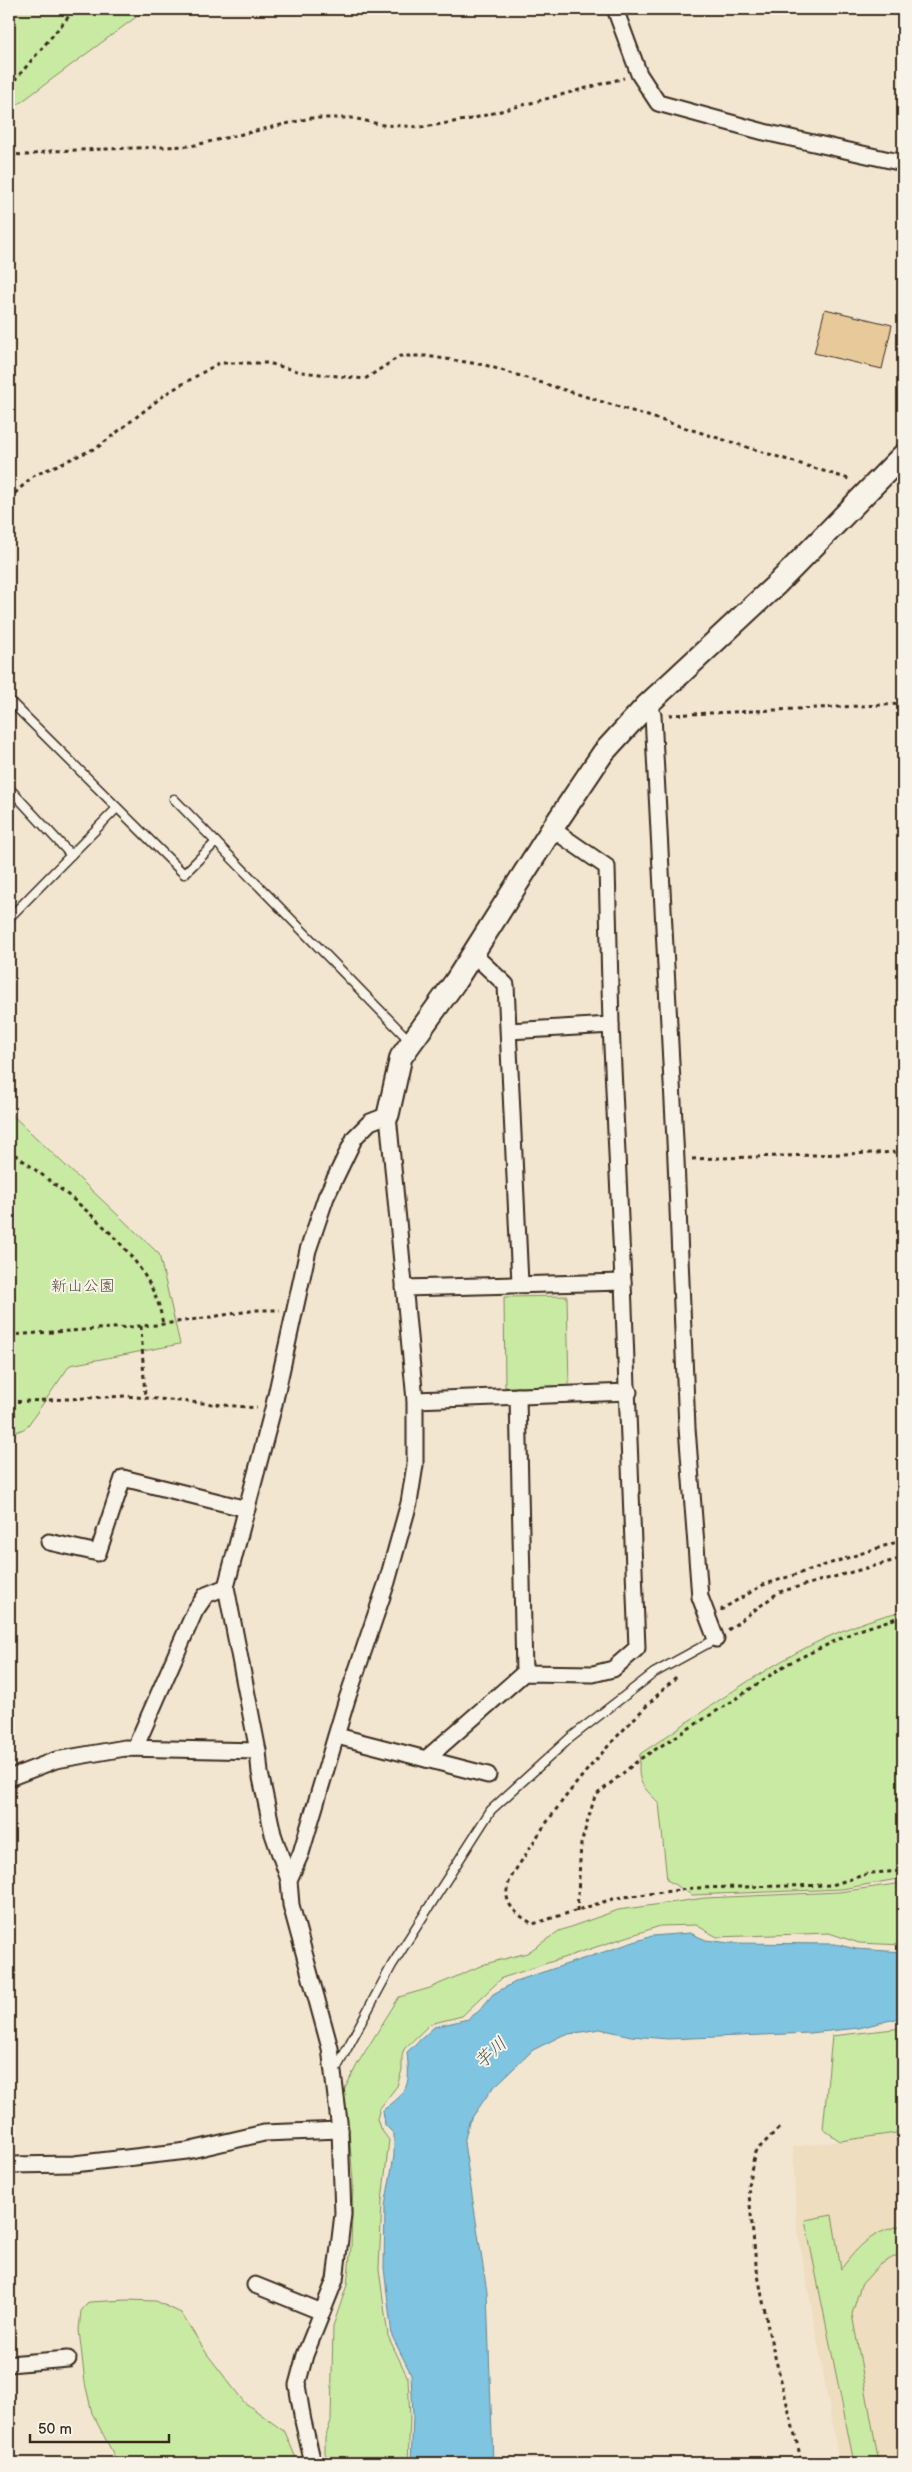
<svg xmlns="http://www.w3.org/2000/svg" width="912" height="2472" font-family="'Balsamiq Sans','Klee One',sans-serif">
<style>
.built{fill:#efddc0}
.green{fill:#c9eaa3;stroke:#828a60}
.water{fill:#7fc4e0;stroke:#648692}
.building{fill:#e7c99a;stroke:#3b2a1e}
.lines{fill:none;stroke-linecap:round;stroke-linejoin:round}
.lane-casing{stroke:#3b2a1e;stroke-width:11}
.street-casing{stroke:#3b2a1e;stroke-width:19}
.secondary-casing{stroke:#3b2a1e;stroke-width:25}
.path{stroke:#3b2a1e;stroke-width:3;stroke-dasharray:4 4;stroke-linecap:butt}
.lane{stroke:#f7f3e8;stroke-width:8}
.street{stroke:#f7f3e8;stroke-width:15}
.secondary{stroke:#f7f3e8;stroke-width:21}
.labels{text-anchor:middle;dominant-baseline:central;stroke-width:4;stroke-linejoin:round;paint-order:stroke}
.park-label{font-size:16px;fill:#575039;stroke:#f7f3e8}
.water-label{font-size:18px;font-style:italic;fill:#4f5858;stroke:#f7f3e8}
</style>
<rect width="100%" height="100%" fill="#f2e6d1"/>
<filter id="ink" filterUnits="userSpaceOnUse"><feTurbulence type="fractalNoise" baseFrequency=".02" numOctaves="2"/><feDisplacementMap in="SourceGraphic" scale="10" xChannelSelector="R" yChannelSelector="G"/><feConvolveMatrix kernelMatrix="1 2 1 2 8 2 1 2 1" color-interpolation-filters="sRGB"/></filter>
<g filter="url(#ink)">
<!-- built -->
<path class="built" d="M903,2133v330h-64l-43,-242 -3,-74z"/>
<!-- green -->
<g class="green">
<path d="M9,9h138l-138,102z"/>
<path d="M9,1112l150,142 21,90 -110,21 -44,63 -17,7z"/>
<path d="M567,1296l2,90 -64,1 -1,-90z"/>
<path d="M903,1611v267l-61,11 -150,6 -25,-15 -8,-77c-19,-19 -22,-21 -19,-49 82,-54 165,-121 263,-143z"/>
<path d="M903,1883v62l-44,-2 -30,-10 -112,4 -21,-12 -36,1 -158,52 -40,38 -32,8 -26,25 -2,7v14l-5,16 -17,22 -3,11 3,9 9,12 -7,61 -3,68 9,67 20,42 2,39 -2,46h-79l-4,-10v-15l6,-17 2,-95 14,-41 4,-38 2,-66 -4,-49 -7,-33 2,-9 14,-27 41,-66 31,-9 55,-24 42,-11 32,-22 59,-21 87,-12 134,-6z"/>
<path d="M903,2028v104l-63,9 -17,-12 9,-93z"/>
<path d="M832,2215l9,54c20,-26 30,-36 62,-44v27l-24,13 -18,20 -9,29 27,149h-25l-49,-243z"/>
<path d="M126,2300l30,1 25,12 26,41 37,48 41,30 13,31h-180l-26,-50 -7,-30 -6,-53 2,-19 8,-9z"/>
</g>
<!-- water -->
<path class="water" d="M690,1933l16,7 24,3 105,1 21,5 47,3v65l-44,11 -49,5 -142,6 -37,-3 -31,-7 -37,6 -30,15 -42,40 -22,32 -5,21 23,149 6,171h-82l2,-47 -2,-42 -19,-38 -8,-68 1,-62 9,-50v-22l-9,-9 -2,-15c27,-19 27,-26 24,-58l27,-25 34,-8 11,-8 14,-17 26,-14 133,-44z"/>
<!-- building -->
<path class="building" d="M825,309l67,16 -10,44 -68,-16z"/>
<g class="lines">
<defs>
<g id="lane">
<path d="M9,700l175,174 32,-32"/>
<path d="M9,788l62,67"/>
<path d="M174,799l236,242"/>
<path d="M9,918l108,-110"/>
<path d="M335,2071l57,-106 99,-155 79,-72 84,-65 62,-34"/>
</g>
<g id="street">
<path d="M615,9l24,65 19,29 106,29 139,31"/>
<path d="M646,706l7,9 23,445 11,268 13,169 16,42"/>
<path d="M552,829l55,38 4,158 12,257"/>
<path d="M472,953l34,32 14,298"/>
<path d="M509,1031l102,-6"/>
<path d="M404,1288l219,-6 14,366 -24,21 -20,5 -69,-1 -98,86"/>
<path d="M518,1396l6,277"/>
<path d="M415,1400l214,-8"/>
<path d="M49,1542l49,11 25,-75 124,31"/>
<path d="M337,1736l151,39"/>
<path d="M135,1748l60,-137 11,-16 20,-8"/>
<path d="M9,1778l47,-18 69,-12 133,3"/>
<path d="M289,1880l12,-27 46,-154 40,-117 22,-79 6,-38v-65l-27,-285 -18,7 -15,15 -29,60 -18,53 -35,159 -47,178 32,164 2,22 13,61 16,46 2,25 39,143 10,82 3,84 -8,66 -30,75 -8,30 6,36 10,42"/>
<path d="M9,2165l65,-1 113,-13 77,-18 76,-3"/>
<path d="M255,2285l67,27"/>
<path d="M9,2364l59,-5"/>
</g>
<path id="secondary" d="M388,1115l13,-58 54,-75 97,-153 51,-76 43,-47 131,-122 126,-129"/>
</defs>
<!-- lane casing -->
<use href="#lane" class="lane-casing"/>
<!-- street casing -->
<use href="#street" class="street-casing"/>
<!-- secondary casing -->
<use href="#secondary" class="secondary-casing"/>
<!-- path -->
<g class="path">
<path d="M9,87l66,-78"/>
<path d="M9,154l19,1 23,-4 140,-5 120,-28h42l30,7 41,2 47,-8 153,-41"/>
<path d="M9,499l24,-23 65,-29 69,-54 52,-30h49l33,9 64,7 35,-23h26l59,9 367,115"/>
<path d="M669,715l234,-11"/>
<path d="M9,1150c49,37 124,89 147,148 4,8 5,17 7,26"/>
<path d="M692,1159l211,-7"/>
<path d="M141,1326l4,72"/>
<path d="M9,1335l148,-10 100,-15h23"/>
<path d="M9,1402l116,-6 132,12"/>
<path d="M722,1611v-2l41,-24 140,-45"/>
<path d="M728,1630l51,-38 124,-34"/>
<path d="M676,1677c-57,55 -109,110 -150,177 -6,10 -18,24 -19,37 -2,16 14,26 26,33l83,-26 78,-10 138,-3 38,-12 33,-2"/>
<path d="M577,1911l4,-67 14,-48 45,-37 91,-57 56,-38 69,-33 47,-15"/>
<path d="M779,2128l-24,24 -7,33 8,79 13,69 33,130"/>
</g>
<!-- lane -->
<use href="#lane" class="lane"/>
<!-- street -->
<use href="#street" class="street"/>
<!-- secondary -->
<use href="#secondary" class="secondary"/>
</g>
</g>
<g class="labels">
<!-- park labels -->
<g class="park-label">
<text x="83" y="1286">新山公園</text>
</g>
<!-- water labels -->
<g class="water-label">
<text transform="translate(491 2053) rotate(-43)">芋川</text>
</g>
</g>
<!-- margin -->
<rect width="912" height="2472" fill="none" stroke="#f7f3e8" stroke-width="30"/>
<rect x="15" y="15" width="882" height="2442" fill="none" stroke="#3b2a1e" stroke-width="2" filter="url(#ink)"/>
<!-- scale -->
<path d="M30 2434v8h139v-8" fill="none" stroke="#3b2a1e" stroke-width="2.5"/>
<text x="38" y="2434" font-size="15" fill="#3b2a1e" stroke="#f7f3e8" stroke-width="4" paint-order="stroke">50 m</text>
</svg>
